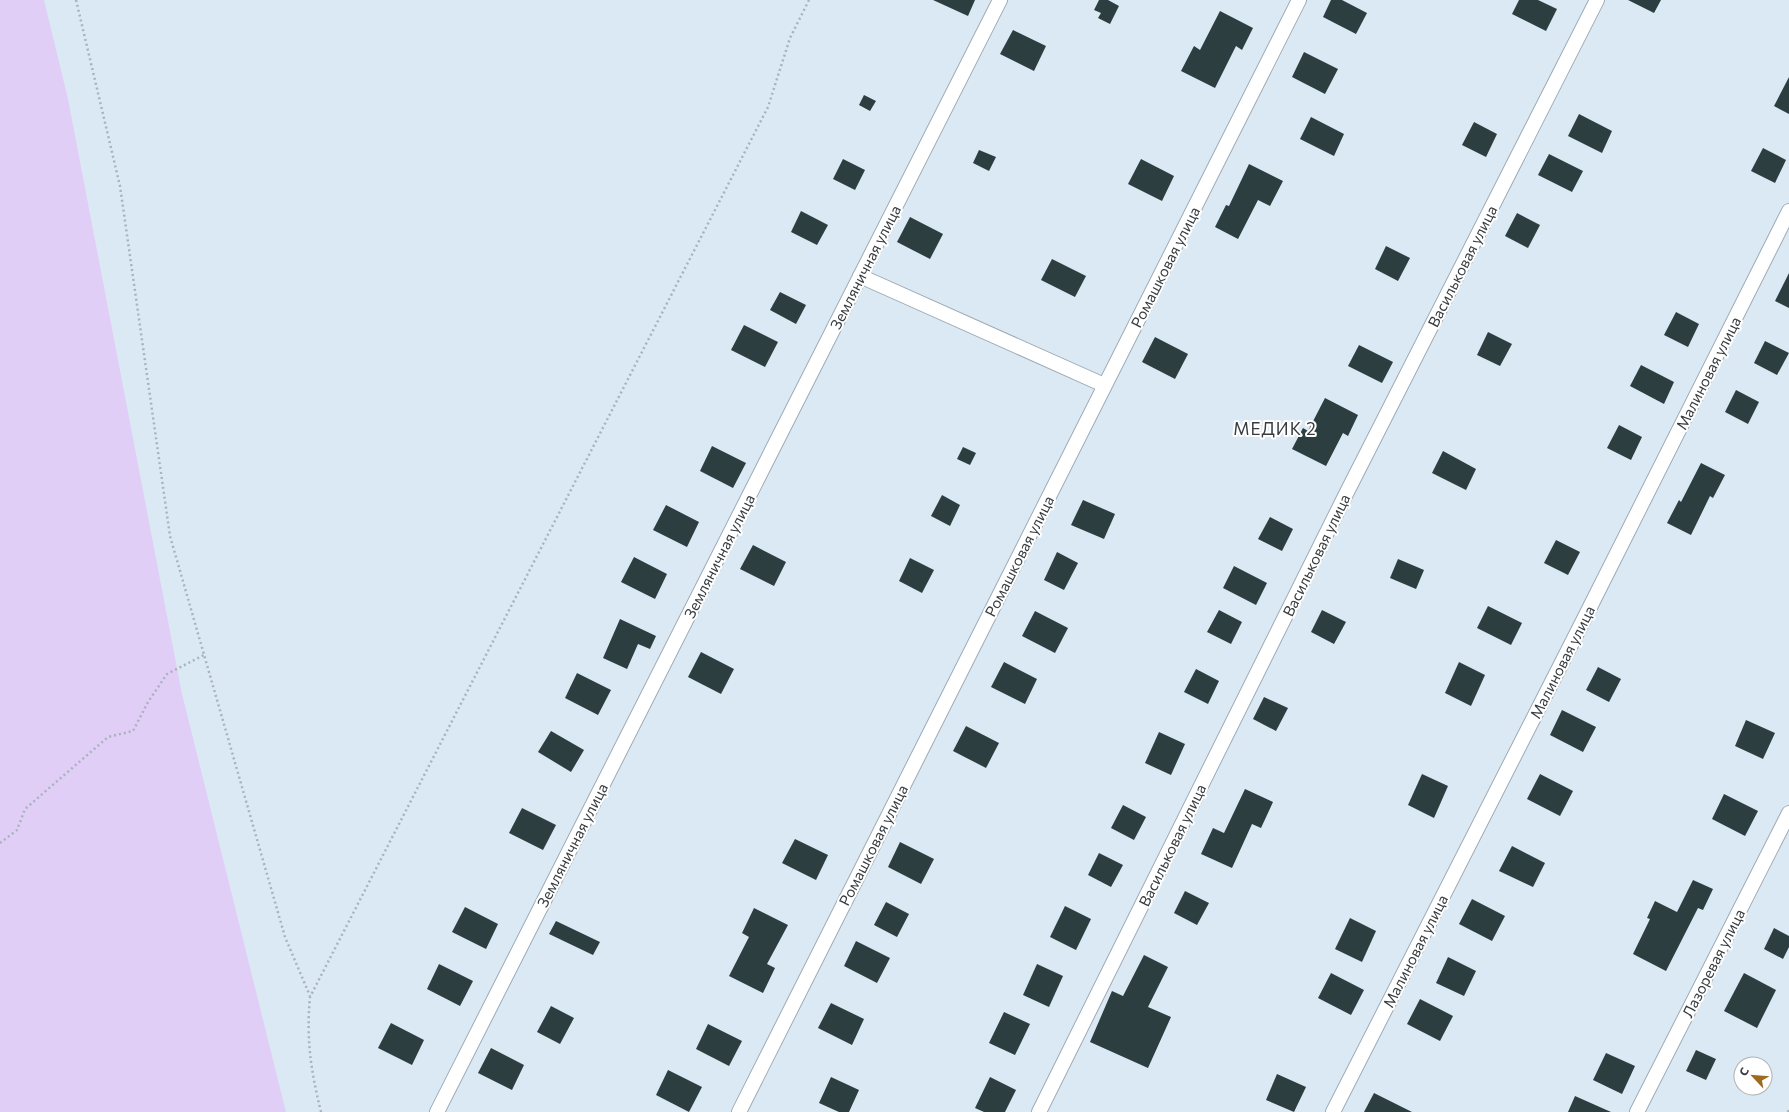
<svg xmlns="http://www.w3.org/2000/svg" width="1789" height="1112" font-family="Commissioner,sans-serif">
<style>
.green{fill:#e1cef7}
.building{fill:#2d3e40}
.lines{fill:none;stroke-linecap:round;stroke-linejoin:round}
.minor-casing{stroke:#9eabb5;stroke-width:16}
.path{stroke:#a8b3bc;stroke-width:2.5;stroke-dasharray:2 3;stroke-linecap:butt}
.minor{stroke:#fff;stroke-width:14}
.labels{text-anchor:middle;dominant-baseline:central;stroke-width:4;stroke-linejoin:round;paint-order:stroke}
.street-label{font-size:15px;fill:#363c40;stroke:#fff}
.quarter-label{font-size:17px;letter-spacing:1px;fill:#363c40;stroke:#fff}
</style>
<rect width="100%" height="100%" fill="#dbe9f4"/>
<!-- green -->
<path class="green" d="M0,0h44l24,99 114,595 104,418h-286z"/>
<!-- building -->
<g class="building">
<path d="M933,0h42l-7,16z"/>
<path d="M1099,0h9l11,6 -9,18 -12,-6 3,-5 -7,-3z"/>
<path d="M1331,0h11l25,13 -11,21 -33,-17z"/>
<path d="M1519,0h19l19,9 -11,22 -34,-17z"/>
<path d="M1628,0h33l-7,13z"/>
<path d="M1220,11l33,17 -11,22 -6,-4 -21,42 -34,-17 13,-25 6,4z"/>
<path d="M1013,30l33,16 -12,25 -34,-17z"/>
<path d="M1304,52l34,17 -13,25 -33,-17z"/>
<path d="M1789,77v37l-15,-8z"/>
<path d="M864,95l12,6 -6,10 -11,-6z"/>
<path d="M1579,114l33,17 -10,22 -34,-17z"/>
<path d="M1311,117l33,17 -10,22 -34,-17z"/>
<path d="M1474,122l23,12 -11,23 -24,-12z"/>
<path d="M1763,148l23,12 -11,23 -24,-12z"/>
<path d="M979,150l17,7 -7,14 -16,-8z"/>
<path d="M1549,154l34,17 -11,21 -34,-17z"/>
<path d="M843,159l22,11 -10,20 -22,-11z"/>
<path d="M1141,159l33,17 -12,25 -34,-17z"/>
<path d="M1249,164l34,17 -13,25 -12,-6 -20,39 -23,-12 11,-22 3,1z"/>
<path d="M801,211l27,14 -11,20 -26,-13z"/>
<path d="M1517,213l23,12 -12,23 -23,-12z"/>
<path d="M910,217l33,17 -13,25 -33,-17z"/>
<path d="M1386,246l24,12 -12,23 -23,-12z"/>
<path d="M1052,259l34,17 -11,21 -34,-17z"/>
<path d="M1789,273v35l-14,-7z"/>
<path d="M780,292l26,13 -10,19 -26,-14z"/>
<path d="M1676,312l23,12 -11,23 -24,-12z"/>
<path d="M744,325l34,17 -13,25 -34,-17z"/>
<path d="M1488,332l24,12 -12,22 -23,-11z"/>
<path d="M1155,337l33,17 -13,25 -33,-17z"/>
<path d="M1765,341l24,12 -12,22 -23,-12z"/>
<path d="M1359,345l34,17 -11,21 -34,-17z"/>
<path d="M1641,365l33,17 -10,22 -34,-18z"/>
<path d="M1736,390l23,12 -11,22 -23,-12z"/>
<path d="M1325,398l33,17 -10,21 -5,-3 -17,33 -34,-17 11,-21 5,3z"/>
<path d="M1619,425l23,12 -11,23 -24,-12z"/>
<path d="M712,446l34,17 -13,25 -33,-17z"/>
<path d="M963,447l13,6 -6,12 -13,-6z"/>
<path d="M1443,451l33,18 -10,21 -34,-17z"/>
<path d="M1701,463l24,12 -12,23 -3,-2 -19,39 -24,-12 12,-23 2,2z"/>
<path d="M942,495l18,10 -10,21 -19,-10z"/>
<path d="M1083,500l32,14 -11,25 -33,-14z"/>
<path d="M666,505l33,17 -12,25 -34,-17z"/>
<path d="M1270,517l23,12 -11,22 -24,-12z"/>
<path d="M1556,540l24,12 -12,23 -24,-12z"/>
<path d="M753,545l33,17 -12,24 -34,-17z"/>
<path d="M1057,552l21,11 -14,27 -20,-10z"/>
<path d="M634,557l33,17 -12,25 -34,-17z"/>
<path d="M910,558l24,12 -12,23 -23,-12z"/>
<path d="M1398,559l26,11 -8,19 -26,-11z"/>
<path d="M1234,566l33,17 -11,22 -33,-17z"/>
<path d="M1488,606l34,17 -11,22 -34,-17z"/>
<path d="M1219,610l23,12 -11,22 -24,-12z"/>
<path d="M1322,610l24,12 -12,22 -23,-12z"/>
<path d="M1035,611l33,17 -13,25 -33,-17z"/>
<path d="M620,619l36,17 -6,13 -12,-5 -11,25 -24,-11z"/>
<path d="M701,652l33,17 -13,25 -33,-17z"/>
<path d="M1004,662l33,17 -12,25 -34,-17z"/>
<path d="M1459,662l26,13 -14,31 -26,-13z"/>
<path d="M1598,667l23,12 -12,23 -23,-12z"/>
<path d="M1196,669l23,12 -11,23 -24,-12z"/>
<path d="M577,673l34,17 -13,25 -33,-17z"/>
<path d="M1264,697l24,11 -12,23 -23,-12z"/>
<path d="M1562,710l34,17 -13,25 -33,-17z"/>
<path d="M1746,720l29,13 -12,26 -28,-13z"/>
<path d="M966,726l33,17 -13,25 -33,-17z"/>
<path d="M551,731l33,19 -13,22 -33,-20z"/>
<path d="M1159,732l26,12 -14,31 -26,-12z"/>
<path d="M1422,774l26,12 -14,32 -26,-13z"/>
<path d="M1540,774l33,17 -13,25 -33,-17z"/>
<path d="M1245,789l28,13 -12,26 -9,-4 -20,44 -31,-14 12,-26 11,5z"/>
<path d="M1724,794l34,17 -13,25 -33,-17z"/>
<path d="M1123,805l23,12 -12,23 -23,-12z"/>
<path d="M522,808l34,17 -13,25 -34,-17z"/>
<path d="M795,839l33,16 -12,25 -34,-17z"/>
<path d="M900,842l34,17 -13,25 -33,-17z"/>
<path d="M1512,846l33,17 -12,24 -34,-16z"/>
<path d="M1099,853l24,12 -12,22 -23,-12z"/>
<path d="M1693,880l20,9 -10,21 -5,-2 -32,63 -33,-17 17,-35 -3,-1 8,-17 22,11z"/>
<path d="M1185,891l24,12 -12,22 -23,-12z"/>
<path d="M1472,899l33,17 -13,25 -33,-17z"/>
<path d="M886,902l23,12 -12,23 -23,-12z"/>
<path d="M1065,906l26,13 -15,31 -26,-13z"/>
<path d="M465,907l33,17 -12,25 -34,-17z"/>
<path d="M754,908l34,17 -21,39 8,4 -12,25 -34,-17 20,-39 -7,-4z"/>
<path d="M1350,918l26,13 -14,31 -27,-13z"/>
<path d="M556,921l44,21 -7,13 -44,-21z"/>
<path d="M1774,928l15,8v11l-6,12 -19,-10z"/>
<path d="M856,941l34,17 -13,25 -33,-17z"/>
<path d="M1144,955l24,12 -20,40 23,10 -23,51 -58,-26 22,-51 11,5z"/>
<path d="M1448,957l28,14 -12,25 -28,-13z"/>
<path d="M439,964l34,17 -13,25 -33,-17z"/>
<path d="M1037,964l26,12 -14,31 -26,-12z"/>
<path d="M1331,973l33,17 -13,25 -33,-17z"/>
<path d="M1744,973l32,17 -19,38 -33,-17z"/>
<path d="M1420,999l33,17 -13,25 -33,-17z"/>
<path d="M831,1003l33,16 -12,26 -34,-17z"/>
<path d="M551,1006l23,12 -14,26 -23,-12z"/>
<path d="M1004,1012l26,12 -15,31 -26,-12z"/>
<path d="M391,1023l33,17 -12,25 -34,-17z"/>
<path d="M708,1024l34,17 -13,25 -33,-17z"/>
<path d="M491,1048l33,17 -12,25 -34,-17z"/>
<path d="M1696,1050l20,9 -10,21 -20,-9z"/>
<path d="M1606,1053l29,13 -13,28 -29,-14z"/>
<path d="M668,1070l34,17 -13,25 -33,-17z"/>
<path d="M1277,1074l29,13 -12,25 -28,-12z"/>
<path d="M831,1077l28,13 -10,22h-10l-20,-9z"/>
<path d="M990,1077l26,13 -11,22h-21l-9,-4z"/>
<path d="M1374,1093l38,19h-48z"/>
<path d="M1575,1096l36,16h-43z"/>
</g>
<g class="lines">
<defs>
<g id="minor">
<path d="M860,276l244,109"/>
<path d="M437,1112l563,-1112"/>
<path d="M739,1112l560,-1112"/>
<path d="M1039,1112l307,-618 251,-494"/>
<path d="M1333,1112l251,-493 205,-408"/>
<path d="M1637,1112l152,-299"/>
</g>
</defs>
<!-- minor casing -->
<use href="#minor" class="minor-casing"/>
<!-- path -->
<g class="path">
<path d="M76,0l44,186 50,350 115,401 25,59"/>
<path d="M0,843l17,-13 8,-21 83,-72 25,-6 15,-29 19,-28 37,-19"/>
<path d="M321,1112c-10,-41 -15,-72 -11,-115l458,-890 22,-69 19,-38"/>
<path d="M1788,1112l1,-3"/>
</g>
<!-- minor -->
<use href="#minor" class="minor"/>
</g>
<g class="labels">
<!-- street labels -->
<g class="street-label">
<text transform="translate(1462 266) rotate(-63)">Васильковая улица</text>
<text transform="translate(865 267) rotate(-63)">Земляничная улица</text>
<text transform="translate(1165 267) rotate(-63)">Ромашковая улица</text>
<text transform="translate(1708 373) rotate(-63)">Малиновая улица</text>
<text transform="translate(1316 555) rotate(-64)">Васильковая улица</text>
<text transform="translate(719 556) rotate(-63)">Земляничная улица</text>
<text transform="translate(1019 556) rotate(-63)">Ромашковая улица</text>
<text transform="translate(1562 662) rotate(-63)">Малиновая улица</text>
<text transform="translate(572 845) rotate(-63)">Земляничная улица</text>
<text transform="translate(873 845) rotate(-63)">Ромашковая улица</text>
<text transform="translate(1172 845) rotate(-64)">Васильковая улица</text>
<text transform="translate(1415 951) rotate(-63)">Малиновая улица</text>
<text transform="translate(1713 963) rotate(-63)">Лазоревая улица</text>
</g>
<!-- quarter labels -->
<g class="quarter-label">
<text x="1275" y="428">МЕДИК 2</text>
</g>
</g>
<!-- north arrow -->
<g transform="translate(1753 1076) rotate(296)"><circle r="19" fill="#ffffff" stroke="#afb1b3"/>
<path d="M0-3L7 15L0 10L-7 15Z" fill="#9d6a20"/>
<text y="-6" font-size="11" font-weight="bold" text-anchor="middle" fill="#363c40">С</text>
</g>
</svg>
